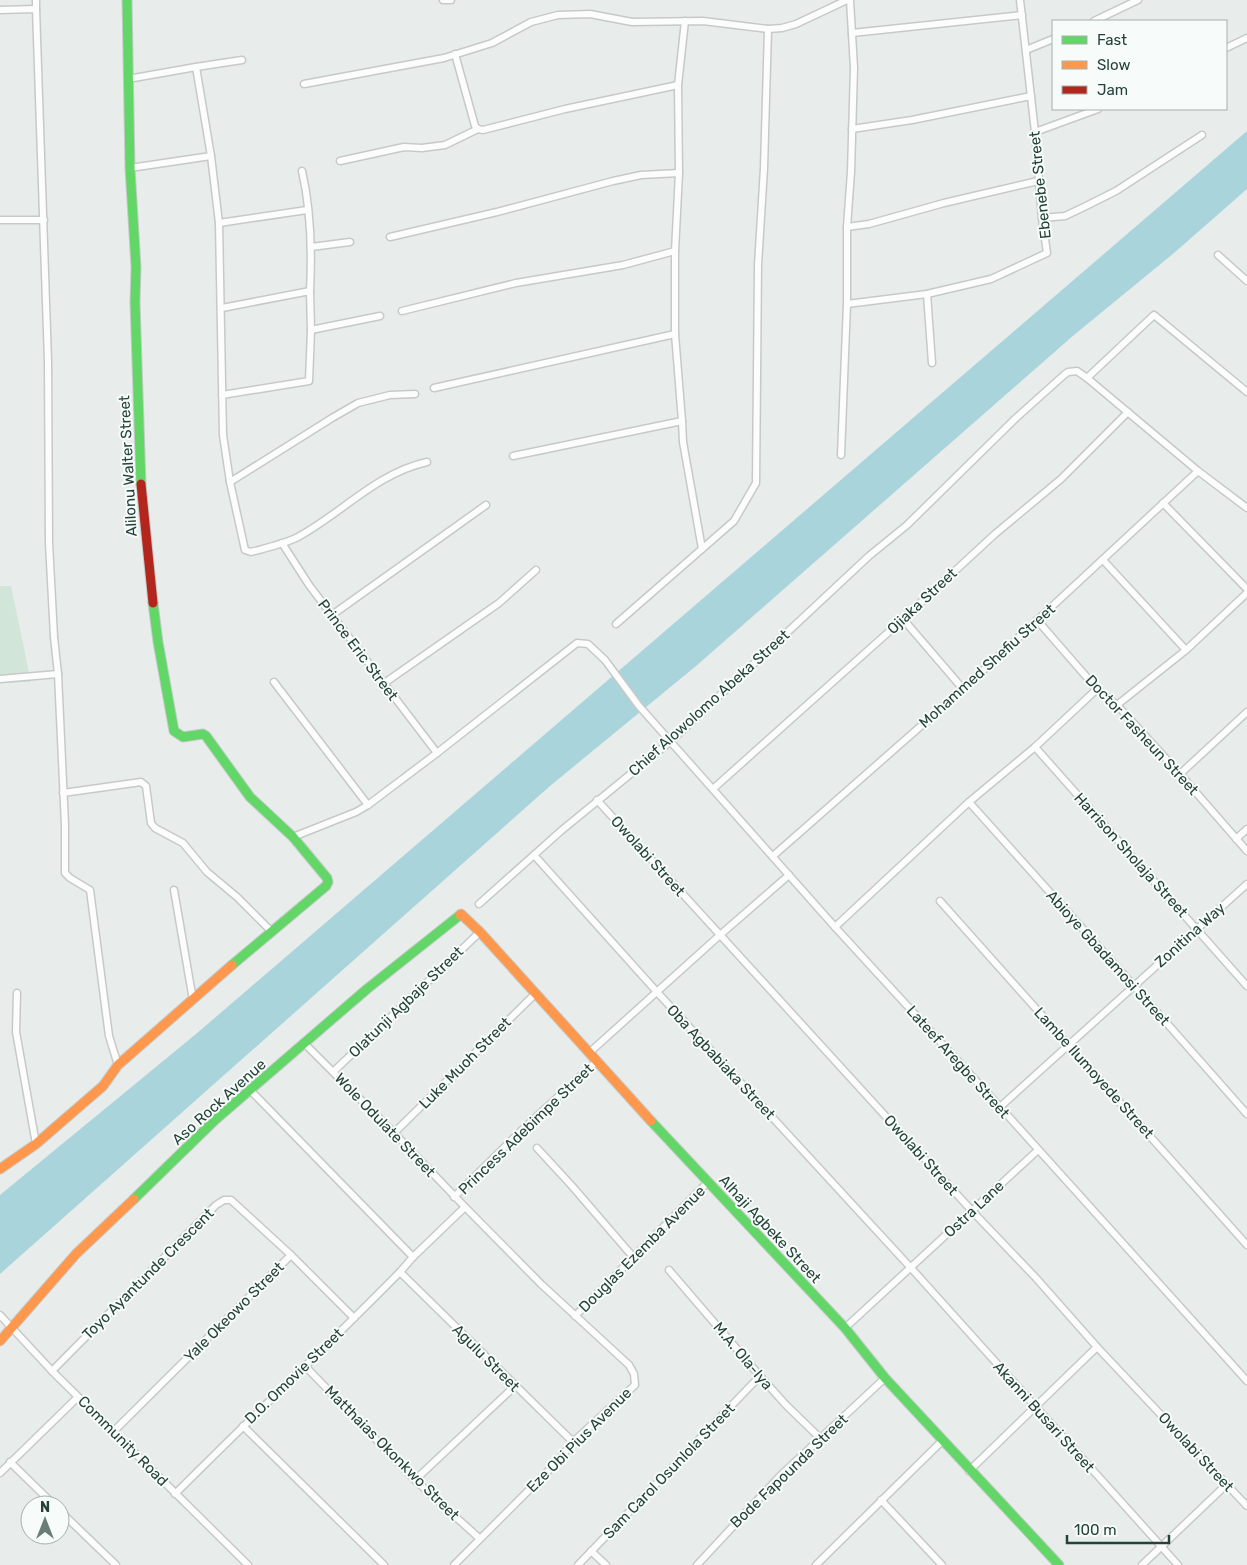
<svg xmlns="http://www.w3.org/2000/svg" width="1247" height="1565" font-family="Rubik,sans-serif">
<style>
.green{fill:#d1e6d8}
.water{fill:#a9d4db}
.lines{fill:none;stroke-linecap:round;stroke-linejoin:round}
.street-casing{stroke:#c5cac8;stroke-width:9}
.fast-casing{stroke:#c3cbc8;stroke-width:11}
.slow-casing{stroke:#c3cbc8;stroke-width:11}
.jam-casing{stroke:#c3cbc8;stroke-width:11}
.street{stroke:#fcfcfc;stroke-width:6}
.fast{stroke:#63d668;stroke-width:9}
.slow{stroke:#ff974d;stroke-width:9}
.jam{stroke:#b3261e;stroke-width:9}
.labels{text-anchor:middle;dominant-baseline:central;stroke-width:4;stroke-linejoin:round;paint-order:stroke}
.street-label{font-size:15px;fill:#24423a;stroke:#f7fbf9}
</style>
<rect width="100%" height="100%" fill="#e8edeb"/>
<!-- green -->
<path class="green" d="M0,586h11l20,96 -31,1z"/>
<!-- water -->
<path class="water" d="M1247,131v58l-73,64 -100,82 -378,331 -146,120 -550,488v-79l196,-161z"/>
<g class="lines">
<defs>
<g id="street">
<path d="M36,0v9"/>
<path d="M443,0h8"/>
<path d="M0,10l36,-1 12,352 1,182 5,94 4,37 7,151v48l5,5 20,12 19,146 9,29"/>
<path d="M1094,21l44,-21"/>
<path d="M852,33l170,-18"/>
<path d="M1226,48l21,-10"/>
<path d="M1026,50l27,-11"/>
<path d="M455,54l20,72 3,3 5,1 82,-21 113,-24"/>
<path d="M196,67l46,-7"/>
<path d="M128,79l68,-12 15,89 8,67 4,212 7,47 15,68 6,2c15,-4 33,-8 47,-15 44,-24 79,-64 129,-75"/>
<path d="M304,84l140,-26 48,-15 39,-21 27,-7 32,-1 42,8 71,-1 65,8 14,-1 14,-4 51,-24"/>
<path d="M852,129l60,-9 119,-24"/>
<path d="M1035,132l63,-23"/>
<path d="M340,161l64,-14 18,1 23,-3 33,-16"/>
<path d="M130,168l81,-12"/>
<path d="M302,171c9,39 10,81 8,120"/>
<path d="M1042,218l23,-2 19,-9 32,-16 86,-56"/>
<path d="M0,220h44"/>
<path d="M219,223l88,-13"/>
<path d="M847,227l22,-3 75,-21 94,-22"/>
<path d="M390,237l107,-25 116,-31 28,-6 38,-2"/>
<path d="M311,247l39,-5"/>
<path d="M1218,255l29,26"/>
<path d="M927,294l5,69"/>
<path d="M847,304l80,-10 64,-15 56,-26 -5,-35 -7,-86 -15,-132"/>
<path d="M222,308l88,-17 1,39 69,-14"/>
<path d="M402,311l114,-28 107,-18 52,-14"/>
<path d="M434,388l241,-54"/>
<path d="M1247,392l-93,-77 -67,63 111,93 49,37"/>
<path d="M222,395l87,-14 2,-51"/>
<path d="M682,421l1,21 19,107"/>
<path d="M841,455l6,-151v-77l4,-55 3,-104 -4,-68"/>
<path d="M513,456l169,-35 -7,-87v-83l4,-78 -1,-88 7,-64"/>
<path d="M230,482l102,-64 26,-15 32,-8 25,-1"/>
<path d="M1163,503l84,86"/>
<path d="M282,543l27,42 128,168"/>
<path d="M1103,560l83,90"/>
<path d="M332,615l154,-110"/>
<path d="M903,619l60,70"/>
<path d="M1037,620l60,69 20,16 63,69 67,77"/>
<path d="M616,624l118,-103 22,-38 2,-218 6,-97 4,-139"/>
<path d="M0,679l58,-5"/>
<path d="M274,682l94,123"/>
<path d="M383,684l116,-81 37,-33"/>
<path d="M1117,705l69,-55 61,-57"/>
<path d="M1035,747l212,239"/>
<path d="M1180,774l67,-62"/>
<path d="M714,788l178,-159 103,-95 66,-55 67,-67"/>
<path d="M63,793l78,-11 5,4 5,37 4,5 28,15 24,29 30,25 34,34"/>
<path d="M597,800l376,412 63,66 61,69 150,159"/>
<path d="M969,802l165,184 113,128"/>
<path d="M293,837l63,-25 12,-7 69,-52 140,-110 11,1 17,16 34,46 196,221 165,180 247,274"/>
<path d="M1236,839l11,-10"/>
<path d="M534,855l123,137 254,276 267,297"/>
<path d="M773,856l190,-167 235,-218"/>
<path d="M174,890l19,110"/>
<path d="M940,901l307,344"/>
<path d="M479,904l83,-74 109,-89 198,-185 38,-31 109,-107 48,-43 4,-3 9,-1 10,7"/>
<path d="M835,927l134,-125 66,-55 62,-58"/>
<path d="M17,993l-1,39 20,112"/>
<path d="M304,1043l90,90 71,74 76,77 88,81 5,9 1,11 -62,57 -17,21 -102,102"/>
<path d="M590,1052l130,-117 69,-60"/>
<path d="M333,1072l147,-140"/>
<path d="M251,1091l162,166"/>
<path d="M1000,1107l247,-223"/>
<path d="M394,1133l141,-139"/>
<path d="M537,1148l35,38 62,72"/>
<path d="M454,1197l68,-67 75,-69"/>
<path d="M669,1270l91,106 26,29 34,33"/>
<path d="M400,1272l173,170"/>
<path d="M0,1315l52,56 196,194"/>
<path d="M575,1316l133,-134"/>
<path d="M845,1328l193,-178"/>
<path d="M306,1367l109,113 64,58"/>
<path d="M52,1371l164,-166 8,-5h7l60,55"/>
<path d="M243,1426l141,139"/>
<path d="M113,1432l178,-177 63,63"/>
<path d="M10,1462l44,43"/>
<path d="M969,1471l128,-124"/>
<path d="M0,1473l78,-76"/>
<path d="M415,1480l100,-94"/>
<path d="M175,1494c75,-75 151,-147 225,-222l13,-15 52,-50"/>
<path d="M881,1500l61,65"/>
<path d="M60,1511l56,54"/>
<path d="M591,1551l15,14"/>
<path d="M578,1565l182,-189"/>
<path d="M697,1565l83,-89 105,-98"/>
<path d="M816,1565l126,-124"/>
<path d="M1142,1565l85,-81"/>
</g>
<g id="fast">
<path d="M127,0l3,168 6,99 -1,35 6,182"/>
<path d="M153,603l5,39 16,89 9,6 20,-3 3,2 44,61 43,40 34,41 1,4 -2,4 -94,79"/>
<path d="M651,1121l194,207 40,50 174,187"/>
<path d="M134,1199l81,-79 152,-131 93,-74"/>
</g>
<g id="slow">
<path d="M460,915l1,-1 19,18 171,189"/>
<path d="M0,1169l36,-25 67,-58 15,-21 114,-100"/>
<path d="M0,1341l76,-87 58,-55"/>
</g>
<path id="jam" d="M141,484l12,119"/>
</defs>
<!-- street casing -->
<use href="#street" class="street-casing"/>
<!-- fast casing -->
<use href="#fast" class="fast-casing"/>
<!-- slow casing -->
<use href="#slow" class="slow-casing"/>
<!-- jam casing -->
<use href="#jam" class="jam-casing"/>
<!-- street -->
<use href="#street" class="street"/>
<!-- fast -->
<use href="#fast" class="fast"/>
<!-- slow -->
<use href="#slow" class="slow"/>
<!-- jam -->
<use href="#jam" class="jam"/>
</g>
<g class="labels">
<!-- street labels -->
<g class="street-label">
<text transform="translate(1040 185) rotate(-96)">Ebenebe Street</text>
<text transform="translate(128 466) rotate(-93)">Alilonu Walter Street</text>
<text transform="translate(922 601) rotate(-43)">Ojiaka Street</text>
<text transform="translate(358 650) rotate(53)">Prince Eric Street</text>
<text transform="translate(987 666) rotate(-42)">Mohammed Shefiu Street</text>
<text transform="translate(709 703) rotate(-42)">Chief Alowolomo Abeka Street</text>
<text transform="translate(1142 735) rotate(47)">Doctor Fasheun Street</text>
<text transform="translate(1131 855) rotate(48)">Harrison Sholaja Street</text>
<text transform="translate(648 856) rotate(48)">Owolabi Street</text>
<text transform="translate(1190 935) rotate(-42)">Zonitina Way</text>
<text transform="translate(1108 958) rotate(48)">Abioye Gbadamosi Street</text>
<text transform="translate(406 1002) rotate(-44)">Olatunji Agbaje Street</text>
<text transform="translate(721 1062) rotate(47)">Oba Agbabiaka Street</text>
<text transform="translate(958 1062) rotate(48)">Lateef Aregbe Street</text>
<text transform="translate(465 1063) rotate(-45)">Luke Muoh Street</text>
<text transform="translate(1094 1073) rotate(48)">Lambe Ilumoyede Street</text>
<text transform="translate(219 1102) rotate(-42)">Aso Rock Avenue</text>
<text transform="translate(385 1125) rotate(46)">Wole Odulate Street</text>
<text transform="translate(526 1129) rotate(-44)">Princess Adebimpe Street</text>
<text transform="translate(921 1155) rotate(48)">Owolabi Street</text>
<text transform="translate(974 1209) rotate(-43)">Ostra Lane</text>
<text transform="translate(770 1229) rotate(47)">Alhaji Agbeke Street</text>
<text transform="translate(642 1249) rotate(-45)">Douglas Ezemba Avenue</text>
<text transform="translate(148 1274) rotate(-45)">Toyo Ayantunde Crescent</text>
<text transform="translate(234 1312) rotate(-45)">Yale Okeowo Street</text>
<text transform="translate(743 1356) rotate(50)">M.A. Ola-Iya</text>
<text transform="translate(486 1358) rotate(45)">Agulu Street</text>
<text transform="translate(294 1376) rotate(-44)">D.O. Omovie Street</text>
<text transform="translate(1044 1417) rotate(48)">Akanni Busari Street</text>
<text transform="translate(579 1440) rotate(-45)">Eze Obi Pius Avenue</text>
<text transform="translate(123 1441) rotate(45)">Community Road</text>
<text transform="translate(1196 1452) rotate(47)">Owolabi Street</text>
<text transform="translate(392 1453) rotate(45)">Matthaias Okonkwo Street</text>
<text transform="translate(669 1471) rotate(-46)">Sam Carol Osunlola Street</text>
<text transform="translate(789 1471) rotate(-44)">Bode Fapounda Street</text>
</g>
</g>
<!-- legend -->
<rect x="1052" y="20" width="175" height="90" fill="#f7fbf9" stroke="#a3b1ad"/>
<rect x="1062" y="36" width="25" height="8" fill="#63d668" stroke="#a3b1ad"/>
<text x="1097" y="45" font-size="15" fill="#24423a">Fast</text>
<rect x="1062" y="61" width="25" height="8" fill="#ff974d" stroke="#a3b1ad"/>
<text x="1097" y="70" font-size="15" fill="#24423a">Slow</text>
<rect x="1062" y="86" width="25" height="8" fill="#b3261e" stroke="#a3b1ad"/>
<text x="1097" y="95" font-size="15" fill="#24423a">Jam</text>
<!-- north arrow -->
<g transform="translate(45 1520)"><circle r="24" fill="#f7fbf9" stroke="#a3b1ad"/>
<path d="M0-4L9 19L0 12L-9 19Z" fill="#697e78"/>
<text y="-8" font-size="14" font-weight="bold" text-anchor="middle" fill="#24423a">N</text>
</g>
<!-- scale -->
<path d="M1067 1535v8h102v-8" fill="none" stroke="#24423a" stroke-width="2.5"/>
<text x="1074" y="1535" font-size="15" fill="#24423a" stroke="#f7fbf9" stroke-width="4" paint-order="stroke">100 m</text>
</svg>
